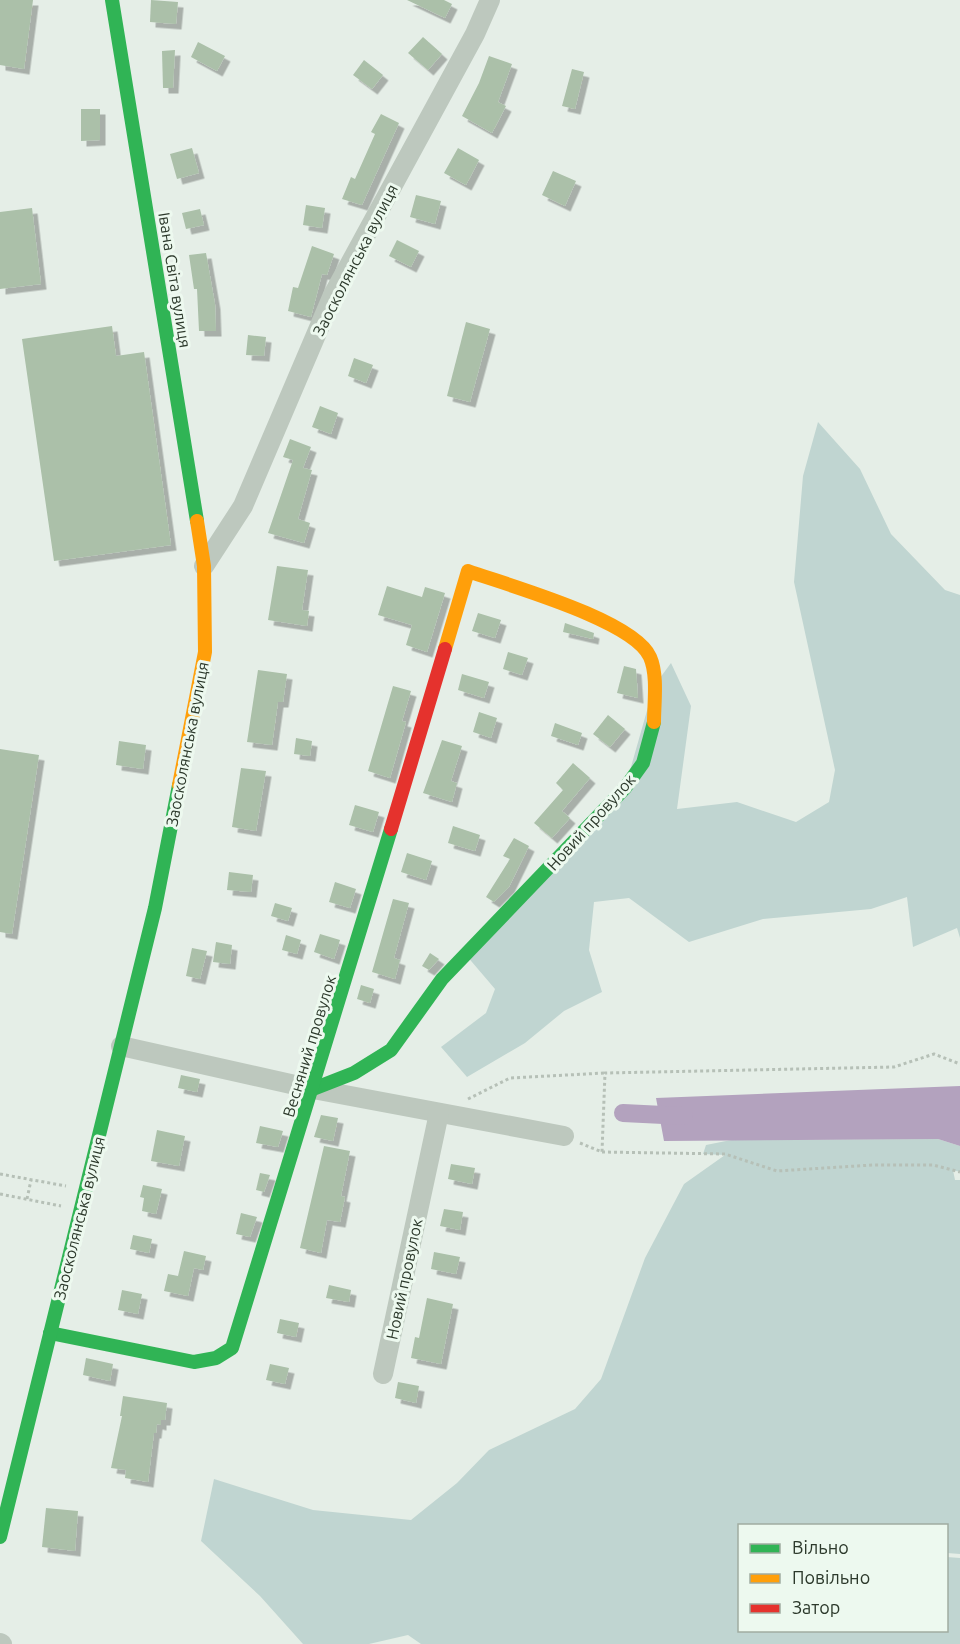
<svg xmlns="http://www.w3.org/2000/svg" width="960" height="1644" font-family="Ubuntu,sans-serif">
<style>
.green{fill:#c0d5d1}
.water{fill:#b3a2be}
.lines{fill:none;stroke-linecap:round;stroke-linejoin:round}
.canal{stroke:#b3a2be;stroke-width:18}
.building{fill:#abc0a9;filter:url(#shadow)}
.path{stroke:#b6c0b7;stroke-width:3;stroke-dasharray:3 3;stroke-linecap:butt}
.street{stroke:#bdc8be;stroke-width:20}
.fast{stroke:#30b455;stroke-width:14}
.slow{stroke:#ff9f0a;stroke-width:14}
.jam{stroke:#e5322d;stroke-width:14}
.labels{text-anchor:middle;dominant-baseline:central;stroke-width:6;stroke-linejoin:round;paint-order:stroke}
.street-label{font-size:16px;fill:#2c392b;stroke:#edf9ef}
</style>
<defs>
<filter id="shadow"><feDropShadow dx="5.5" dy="5.5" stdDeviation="0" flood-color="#0004"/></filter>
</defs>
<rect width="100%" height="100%" fill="#e5eee7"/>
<!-- green -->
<g class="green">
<path d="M818,422l42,47 31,65 54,56 15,5v343l-3,-10 -44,19 -6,-50 -36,12 -108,10 -74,23 -60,-44 -35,4 -5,48 13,42 -38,19 -39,32 -58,34 -26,-30 45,-34 9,-24 -29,-34 159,-167 29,-102 17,-23 20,43 -14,103 60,-7 59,20 33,-20 6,-32 -41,-188 9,-106z"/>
<path d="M938,1139l22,7v26l-7,-2 2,10h5v374l-13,-1 -1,-27h-206v104h206l1,-73 13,1v86h-539l-13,-9 -39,9h-66l-43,-48 -59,-55 13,-62 99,31 98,10 46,-37 32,-33 86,-41 26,-30 44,-121 39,-74 41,-29 -22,-1 3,-9 25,-5z"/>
</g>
<!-- water -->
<path class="water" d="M960,1086v60l-22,-7 -274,2 -8,-43z"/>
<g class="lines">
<!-- canal -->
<path class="canal" d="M623,1113l61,3"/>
</g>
<!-- building -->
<g class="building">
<path d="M0,0h33l-9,69 -24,-4z"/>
<path d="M151,0l27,2 -2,22 -26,-2z"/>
<path d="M407,0h37l8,4 -7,14z"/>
<path d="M423,37l19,17 -14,16 -20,-17z"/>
<path d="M198,42l27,14 -8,15 -26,-14z"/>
<path d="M175,50l-2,38h-10l-1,-37z"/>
<path d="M489,56l23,8 -14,38 8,4 -14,27 -30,-17 17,-33z"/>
<path d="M364,60l19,15 -11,14 -19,-14z"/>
<path d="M572,69l12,3 -9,37 -13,-3z"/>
<path d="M81,109h19v31l-19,1z"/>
<path d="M381,114l18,9 -37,82 -20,-6 9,-22 4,2 20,-45 -4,-2z"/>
<path d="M192,148l7,25 -22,6 -7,-25z"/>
<path d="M458,148l21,12 -13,25 -22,-12z"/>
<path d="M553,171l23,10 -11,25 -23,-11z"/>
<path d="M416,195l25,6 -6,23 -25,-7z"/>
<path d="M306,205l19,3 -3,20 -19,-3z"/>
<path d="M32,208l9,76 -41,5v-77z"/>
<path d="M200,209l4,16 -18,4 -4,-16z"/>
<path d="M397,240l22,11 -8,16 -22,-11z"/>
<path d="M312,246l22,8 -7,21 -5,-1 -11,43 -23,-6 5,-24 5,1z"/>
<path d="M206,253l9,51 1,27h-17l-2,-42h-3l-5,-34z"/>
<path d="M466,322l24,7 -20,73 -23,-6z"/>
<path d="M112,326l4,30 28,-4 27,193 -117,16 -32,-222z"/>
<path d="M248,335l18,2 -2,19 -18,-1z"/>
<path d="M354,358l19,7 -7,18 -18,-7z"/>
<path d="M320,406l18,7 -7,21 -19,-7z"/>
<path d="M290,439l21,8 -8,21 9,2 -14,49 12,4 -6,20 -36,-10 25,-73 -10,-3z"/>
<path d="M277,566l31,4 -6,40 7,1 -2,15 -39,-6z"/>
<path d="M387,586l35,11 3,-10 20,6 -18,59 -21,-7 6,-20 -34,-10z"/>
<path d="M478,613l23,7 -6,18 -23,-7z"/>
<path d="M565,623l29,10 -1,6 -30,-7z"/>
<path d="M508,652l20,6 -6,17 -19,-6z"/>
<path d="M624,666l12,3 2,29 -21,-5z"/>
<path d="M258,670l29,4 -4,28h-5l-6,43 -25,-3z"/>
<path d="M462,674l27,8 -5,16 -26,-8z"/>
<path d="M393,686l18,5 -9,30 4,1 -16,56 -22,-7z"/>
<path d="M479,712l18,6 -6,20 -18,-6z"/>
<path d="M608,715l17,14 -15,18 -17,-13z"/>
<path d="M555,723l27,10 -4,12 -27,-9z"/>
<path d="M296,738l16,3 -2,15 -16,-2z"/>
<path d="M442,740l20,6 -11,35 6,2 -5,19 -29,-9z"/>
<path d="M119,741l27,4 -3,24 -27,-4z"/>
<path d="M0,749l39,6 -27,179 -12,-2z"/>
<path d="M573,763l17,15 -28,33 8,7 -18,20 -18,-15 29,-33 -7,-7z"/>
<path d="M241,768l25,3 -10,60 -24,-4z"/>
<path d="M355,805l24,7 -6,20 -24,-7z"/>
<path d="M453,826l27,9 -5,16 -27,-8z"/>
<path d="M514,838l15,8 -20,41 -15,15 -8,-5 24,-38 -7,-3z"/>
<path d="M407,853l25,8 -6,19 -25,-8z"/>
<path d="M229,872l24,3 -2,17 -24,-2z"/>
<path d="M335,882l21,7 -6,19 -21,-6z"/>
<path d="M393,899l16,4 -15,55 6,2 -5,19 -23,-7z"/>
<path d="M275,903l17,5 -4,13 -17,-5z"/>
<path d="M320,934l20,6 -6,19 -20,-7z"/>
<path d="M286,935l15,5 -4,14 -15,-4z"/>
<path d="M216,942l16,3 -2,19 -17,-2z"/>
<path d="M192,948l15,3 -7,28 -14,-3z"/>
<path d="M430,953l9,6 -10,11 -7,-4z"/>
<path d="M361,985l13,4 -4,14 -13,-4z"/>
<path d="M181,1075l19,4 -3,13 -19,-4z"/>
<path d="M321,1115l17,3 -5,23 -19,-4z"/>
<path d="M260,1126l23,5 -5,16 -22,-4z"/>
<path d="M157,1130l28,6 -6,30 -28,-5z"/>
<path d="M324,1146l26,5 -9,45 4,1 -5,25 -13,-2 -6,33 -21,-5z"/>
<path d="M451,1164l24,4 -3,16 -24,-5z"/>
<path d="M260,1173l10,2 -6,17 -8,-2z"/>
<path d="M143,1185l19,4 -6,25 -14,-3 2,-13 -4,-1z"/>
<path d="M444,1209l19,3 -3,18 -20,-4z"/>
<path d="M241,1213l16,4 -7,20 -14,-3z"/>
<path d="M133,1235l19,4 -3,14 -19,-4z"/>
<path d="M184,1251l22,5 -3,14 -9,-2 -6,28 -24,-5 4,-17 10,2z"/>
<path d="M434,1252l26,5 -4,17 -25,-5z"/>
<path d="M329,1285l22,5 -2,12 -23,-4z"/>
<path d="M122,1290l20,4 -4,20 -20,-4z"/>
<path d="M427,1298l26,6 -12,60 -30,-6 4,-21 4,1z"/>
<path d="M280,1319l19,4 -3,14 -19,-4z"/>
<path d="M86,1358l27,6 -3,17 -27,-6z"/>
<path d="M270,1364l19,4 -4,16 -19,-4z"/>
<path d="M398,1382l21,4 -3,17 -21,-5z"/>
<path d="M123,1396l44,7 -2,17h-4v5l-4,-1 -1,9h-2l-6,49 -23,-4 1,-8 -15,-2 11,-52h-2z"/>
<path d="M46,1508l32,3 -3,40 -33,-4z"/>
</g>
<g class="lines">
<!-- path -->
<g class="path">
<path d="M468,1099l42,-21 95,-5"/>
<path d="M580,1143l22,9 3,-79 289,-6 40,-13 26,10"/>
<path d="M602,1152l123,2 52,17 96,-6h60l27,7"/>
<path d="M0,1174l66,12"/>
<path d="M0,1194l61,12"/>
<path d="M27,1199l4,-19"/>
</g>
<!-- street -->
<g class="street">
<path d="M204,566l39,-60 90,-211 142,-261 15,-34"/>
<path d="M121,1046l192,43 251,47"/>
<path d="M383,1374l56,-261"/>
<path d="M0,1643l2,1"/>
</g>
<!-- fast -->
<g class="fast">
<path d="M112,0l85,521"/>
<path d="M313,1089l41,-16 37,-23 51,-71 183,-191 18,-25 11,-41"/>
<path d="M50,1333l144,29 22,-4 16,-10 159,-519"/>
<path d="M0,1537l155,-629 24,-123"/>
</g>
<!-- slow -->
<g class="slow">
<path d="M445,649l23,-78c39,14 166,49 182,86 8,18 4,46 4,65"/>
<path d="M179,785l26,-133 -1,-86 -7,-45"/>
</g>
<!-- jam -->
<path class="jam" d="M391,829l54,-180"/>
</g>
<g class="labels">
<!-- street labels -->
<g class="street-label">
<text transform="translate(355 260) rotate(-63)">Заосколянська вулиця</text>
<text transform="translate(175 280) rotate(81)">Івана Світа вулиця</text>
<text transform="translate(187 744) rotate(-79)">Заосколянська вулиця</text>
<text transform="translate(591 822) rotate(-48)">Новий провулок</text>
<text transform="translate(309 1046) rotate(-73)">Весняний провулок</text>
<text transform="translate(79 1218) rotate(-76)">Заосколянська вулиця</text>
<text transform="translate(404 1279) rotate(-78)">Новий провулок</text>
</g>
</g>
<!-- legend -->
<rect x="738" y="1524" width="210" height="108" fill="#edf9ef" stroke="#a0aca1" stroke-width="1.5"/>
<rect x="750" y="1544" width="30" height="9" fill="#30b455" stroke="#a0aca1" stroke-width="1.5"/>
<text x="792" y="1554" font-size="18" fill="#2c392b">Вільно</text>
<rect x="750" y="1574" width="30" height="9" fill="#ff9f0a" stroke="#a0aca1" stroke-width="1.5"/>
<text x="792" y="1584" font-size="18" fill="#2c392b">Повільно</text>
<rect x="750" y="1604" width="30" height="9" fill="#e5322d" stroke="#a0aca1" stroke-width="1.5"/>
<text x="792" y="1614" font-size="18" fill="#2c392b">Затор</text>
</svg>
